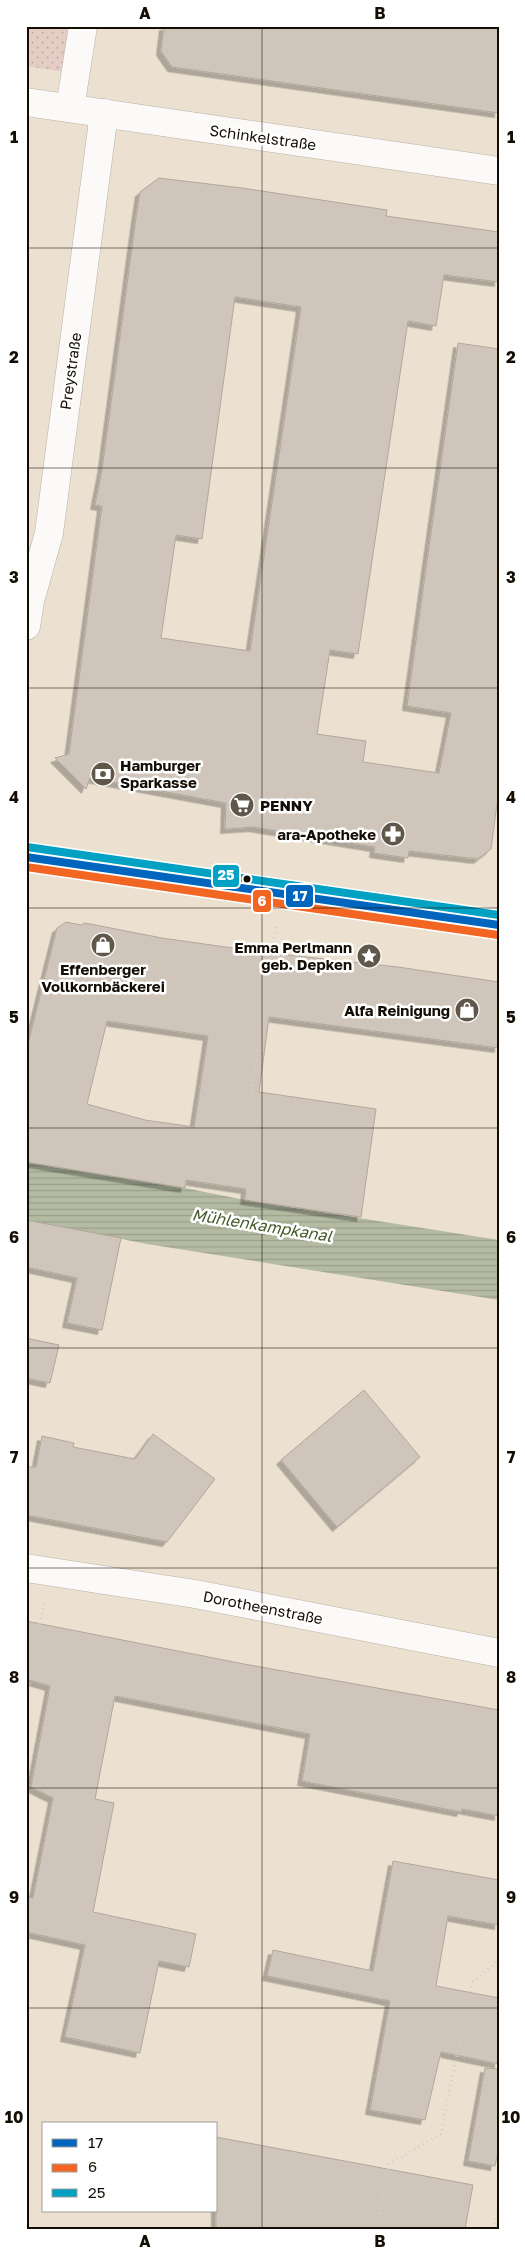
<svg xmlns="http://www.w3.org/2000/svg" width="525" height="2255" font-family="'Golos Text',sans-serif">
<style>
.green{fill:url(#green-dots)}
.water{fill:url(#water-rules)}
.building{fill:#d0c5ba;stroke:#b2a79c;fill-rule:evenodd;filter:url(#shadow)}
.lines{fill:none;stroke-linecap:round;stroke-linejoin:round}
.minor-casing{stroke:#b9b1a5;stroke-width:29}
.path{stroke:#d2cfcb;stroke-width:3;stroke-dasharray:1 4;stroke-linecap:butt}
.minor{stroke:#fcfaf8;stroke-width:28}
.bus-1-casing{stroke:#fff;stroke-width:11}
.bus-2-casing{stroke:#fff;stroke-width:11}
.bus-3-casing{stroke:#fff;stroke-width:11}
.bus-1{stroke:#0065bd;stroke-width:8}
.bus-2{stroke:#f26522;stroke-width:8}
.bus-3{stroke:#01a1c4;stroke-width:8}
.grid{fill:none;stroke:#140d04;stroke-width:1;stroke-opacity:0.55}
.bus-dot{fill:#140d04;stroke:#fff;stroke-width:2}
.labels{text-anchor:middle;dominant-baseline:central;stroke-width:5;stroke-linejoin:round;paint-order:stroke}
.street-label{font-size:15px;fill:#140d04;stroke:#fff}
.poi-label{font-size:15px;font-weight:bold;fill:#140d04;stroke:#fff;text-anchor:end}
.water-label{font-size:16px;font-style:italic;fill:#455b2d;stroke:#fff}
.line-badge{stroke:#fff;stroke-width:2}
.badge-label{font-size:14px;text-anchor:middle;font-weight:bold;fill:#fff}
.neatline{fill:none;stroke:#140d04;stroke-width:2}
.grid-label{font-size:16px;text-anchor:middle;font-weight:bold;fill:#140d04}
</style>
<defs>
<pattern id="green-dots" width="8" height="8" patternUnits="userSpaceOnUse" patternTransform="scale(1.25)"><rect width="8" height="8" fill="#e3cdc4"/><path d="M2 2h.1M6 6h.1" fill="none" stroke="#c2afa7" stroke-width="1.8" stroke-linecap="round"/></pattern>
<pattern id="water-rules" width="6" height="5" patternUnits="userSpaceOnUse" patternTransform="scale(1.25)"><rect width="6" height="5" fill="#b4bba2"/><path d="M0 2.5h6" fill="none" stroke="#9aa08a"/></pattern>
<filter id="shadow"><feDropShadow dx="-4.5" dy="4.5" stdDeviation="0" flood-color="#0004"/></filter>
</defs>
<rect width="100%" height="100%" fill="#ece1d0"/>
<!-- green -->
<path class="green" d="M26,26h45l-7,46 -38,-6z"/>
<!-- water -->
<path class="water" d="M26,1162l159,26 60,12 254,40v60l-352,-56 -121,-24z"/>
<!-- building -->
<g class="building">
<path d="M164,26h335v87l-327,-46 -11,-16z"/>
<path d="M159,178l83,10 145,22 -1,6 113,16v50l-55,-7 -8,51 -28,-5 -50,333 -28,-4 -13,84 49,7 -3,21 76,11 12,-60 -44,-7 22,-159 29,-204 41,6v440l-8,60 -13,10 -69,-8 -1,7 -34,-5 1,-6 -122,-20 -28,2 1,-26 -136,-25 -4,11 -31,-31 14,-4 33,-248 -7,-1 7,-35 34,-252 4,-26zM235,297l66,10 -51,344 -89,-13 15,-103 26,4z"/>
<path d="M66,922l15,3 4,-2 77,15 99,14 137,15 101,15v66l-230,-31 -10,75 117,17 -15,108 -116,-17 1,-11 -60,-9 -1,8 -159,-26v-110l31,-124zM107,1021l101,15 -14,91 -49,-7 -58,-16z"/>
<path d="M26,1220l95,18 -19,92 -35,-7 10,-45 -51,-11z"/>
<path d="M26,1338l33,7 -9,38 -24,-5z"/>
<path d="M364,1390l56,67 -83,70 -56,-67z"/>
<path d="M153,1434l62,45 -48,63 -141,-27v-48h10l6,-31 32,7 -1,4 62,12z"/>
<path d="M26,1621l218,43 255,46v106l-37,-7 -1,3 -159,-31 8,-47 -195,-38 -20,103 19,4 -21,109 103,22 -7,33 -30,-6 -19,92 -75,-16 20,-92 -59,-13v-35l7,1 20,-100 -22,-11 19,-101 -24,-7z"/>
<path d="M393,1861l106,19v45l-51,-9 -12,70 63,12v66l-58,-12 -16,68 -55,-10 20,-109 -123,-25 6,-26 100,21z"/>
<path d="M485,2068l14,1v78l-4,19 -27,-5z"/>
<path d="M216,2137l257,48 -8,44h-249z"/>
</g>
<g class="lines">
<defs>
<g id="minor">
<path d="M26,102l473,69"/>
<path d="M70,108l13,-82"/>
<path d="M26,626l4,-25 19,-68 55,-420"/>
<path d="M26,857l473,68"/>
<path d="M26,1568l169,26 304,59"/>
</g>
</defs>
<!-- minor casing -->
<use href="#minor" class="minor-casing"/>
<!-- path -->
<g class="path">
<path d="M272,953l4,-29"/>
<path d="M252,1091l7,-49"/>
<path d="M40,1624l4,-22"/>
<path d="M26,1709l4,-29"/>
<path d="M470,1992l3,-10 26,-22"/>
<path d="M379,2214l10,-50 52,-30 20,-99"/>
<path d="M494,2229l5,-24"/>
</g>
<!-- minor -->
<use href="#minor" class="minor"/>
<defs>
<path id="bus-1" d="M26,857l473,68"/>
<path id="bus-2" d="M26,867l472,68"/>
<path id="bus-3" d="M27,847l472,68"/>
</defs>
<!-- bus-1 casing -->
<use href="#bus-1" class="bus-1-casing"/>
<!-- bus-2 casing -->
<use href="#bus-2" class="bus-2-casing"/>
<!-- bus-3 casing -->
<use href="#bus-3" class="bus-3-casing"/>
<!-- bus-1 -->
<use href="#bus-1" class="bus-1"/>
<!-- bus-2 -->
<use href="#bus-2" class="bus-2"/>
<!-- bus-3 -->
<use href="#bus-3" class="bus-3"/>
</g>
<!-- grid -->
<path class="grid" d="M262,26v2203M26,248h473M26,468h473M26,688h473M26,908h473M26,1128h473M26,1348h473M26,1568h473M26,1788h473M26,2008h473"/>
<!-- icons -->
<defs>
<symbol id="bank-disc" viewBox="-11 -11 22 22"><circle r="9.5" fill="#60574b" stroke="#fff"/><path d="M-6-4H6V4H-6ZM0-2.3a2.3 2.3 0 1 0 0 4.6a2.3 2.3 0 1 0 0-4.6Z" fill="#fff"/></symbol>
<symbol id="supermarket-disc" viewBox="-11 -11 22 22"><circle r="9.5" fill="#60574b" stroke="#fff"/><path d="M-6-5.5h2.5l.6 2H6L4.5 2H-2.5L-4.4-4H-6ZM-1.5 3.2a1.3 1.3 0 1 0 .1 0ZM3 3.2a1.3 1.3 0 1 0 .1 0Z" fill="#fff"/></symbol>
<symbol id="pharmacy-disc" viewBox="-11 -11 22 22"><circle r="9.5" fill="#60574b" stroke="#fff"/><path d="M-2-6h4v4h4v4h-4v4h-4v-4h-4v-4h4Z" fill="#fff"/></symbol>
<symbol id="shop-disc" viewBox="-11 -11 22 22"><circle r="9.5" fill="#60574b" stroke="#fff"/><path d="M-5-2.5h2.3a2.7 3.5 0 0 1 5.4 0H5L5.5 6h-11ZM-1.5-2.5h3a1.5 2.3 0 0 0-3 0Z" fill="#fff"/></symbol>
<symbol id="sight-disc" viewBox="-11 -11 22 22"><circle r="9.5" fill="#60574b" stroke="#fff"/><path d="M0-6L1.8-2.2L6-1.7L2.9 1.2L3.7 5.4L0 3.3L-3.7 5.4L-2.9 1.2L-6-1.7L-1.8-2.2Z" fill="#fff"/></symbol>
</defs>
<g fill-rule="evenodd">
<use href="#bank-disc" x="89" y="760" width="28" height="28"/>
<use href="#supermarket-disc" x="228" y="791" width="28" height="28"/>
<use href="#pharmacy-disc" x="379" y="820" width="28" height="28"/>
<use href="#shop-disc" x="89" y="931" width="28" height="28"/>
<use href="#sight-disc" x="355" y="942" width="28" height="28"/>
<use href="#shop-disc" x="453" y="996" width="28" height="28"/>
</g>
<!-- markers -->
<circle class="bus-dot" cx="247" cy="879" r="4.5"/>
<g class="labels">
<!-- street labels -->
<g class="street-label">
<text transform="translate(263 137) rotate(8)">Schinkelstraße</text>
<text transform="translate(70 371) rotate(-82)">Preystraße</text>
<text transform="translate(263 1607) rotate(11)">Dorotheenstraße</text>
</g>
<!-- poi labels -->
<g class="poi-label">
<text x="120" y="765" text-anchor="start">Hamburger<tspan x="120" dy="17">Sparkasse</tspan></text>
<text x="260" y="805" text-anchor="start">PENNY</text>
<text x="376" y="834">ara-Apotheke</text>
<text x="352" y="947">Emma Perlmann<tspan x="352" dy="17">geb. Depken</tspan></text>
<text x="103" y="969" text-anchor="middle">Effenberger<tspan x="103" dy="17">Vollkornbäckerei</tspan></text>
<text x="450" y="1010">Alfa Reinigung</text>
</g>
<!-- water labels -->
<g class="water-label">
<text transform="translate(262 1225) rotate(9)">Mühlenkampkanal</text>
</g>
</g>
<g class="line-badge">
<rect x="212" y="864" width="28" height="24" rx="5" fill="#01a1c4"/>
<rect x="285" y="884" width="29" height="24" rx="5" fill="#0065bd"/>
<rect x="252" y="889" width="20" height="24" rx="5" fill="#f26522"/>
</g>
<g class="badge-label">
<text x="226" y="880">25</text>
<text x="300" y="901">17</text>
<text x="262" y="906">6</text>
</g>
<!-- border -->
<rect width="525" height="2255" fill="none" stroke="#ffffff" stroke-width="55"/>
<!-- legend -->
<rect x="42" y="2122" width="175" height="90" fill="#ffffff" stroke="#a19e9b"/>
<rect x="52" y="2139" width="25" height="8" fill="#0065bd" stroke="#a19e9b"/>
<text x="88" y="2148" font-size="15" fill="#140d04">17</text>
<rect x="52" y="2164" width="25" height="8" fill="#f26522" stroke="#a19e9b"/>
<text x="88" y="2172" font-size="15" fill="#140d04">6</text>
<rect x="52" y="2189" width="25" height="8" fill="#01a1c4" stroke="#a19e9b"/>
<text x="88" y="2198" font-size="15" fill="#140d04">25</text>
<rect x="28" y="28" width="470" height="2200" class="neatline"/>
<g class="grid-label">
<text x="145" y="19">A</text>
<text x="380" y="19">B</text>
<text x="14" y="143">1</text>
<text x="511" y="143">1</text>
<text x="14" y="363">2</text>
<text x="511" y="363">2</text>
<text x="14" y="583">3</text>
<text x="511" y="583">3</text>
<text x="14" y="803">4</text>
<text x="511" y="803">4</text>
<text x="14" y="1023">5</text>
<text x="511" y="1023">5</text>
<text x="14" y="1243">6</text>
<text x="511" y="1243">6</text>
<text x="14" y="1463">7</text>
<text x="511" y="1463">7</text>
<text x="14" y="1683">8</text>
<text x="511" y="1683">8</text>
<text x="14" y="1903">9</text>
<text x="511" y="1903">9</text>
<text x="14" y="2123">10</text>
<text x="511" y="2123">10</text>
<text x="145" y="2247">A</text>
<text x="380" y="2247">B</text>
</g>
</svg>
